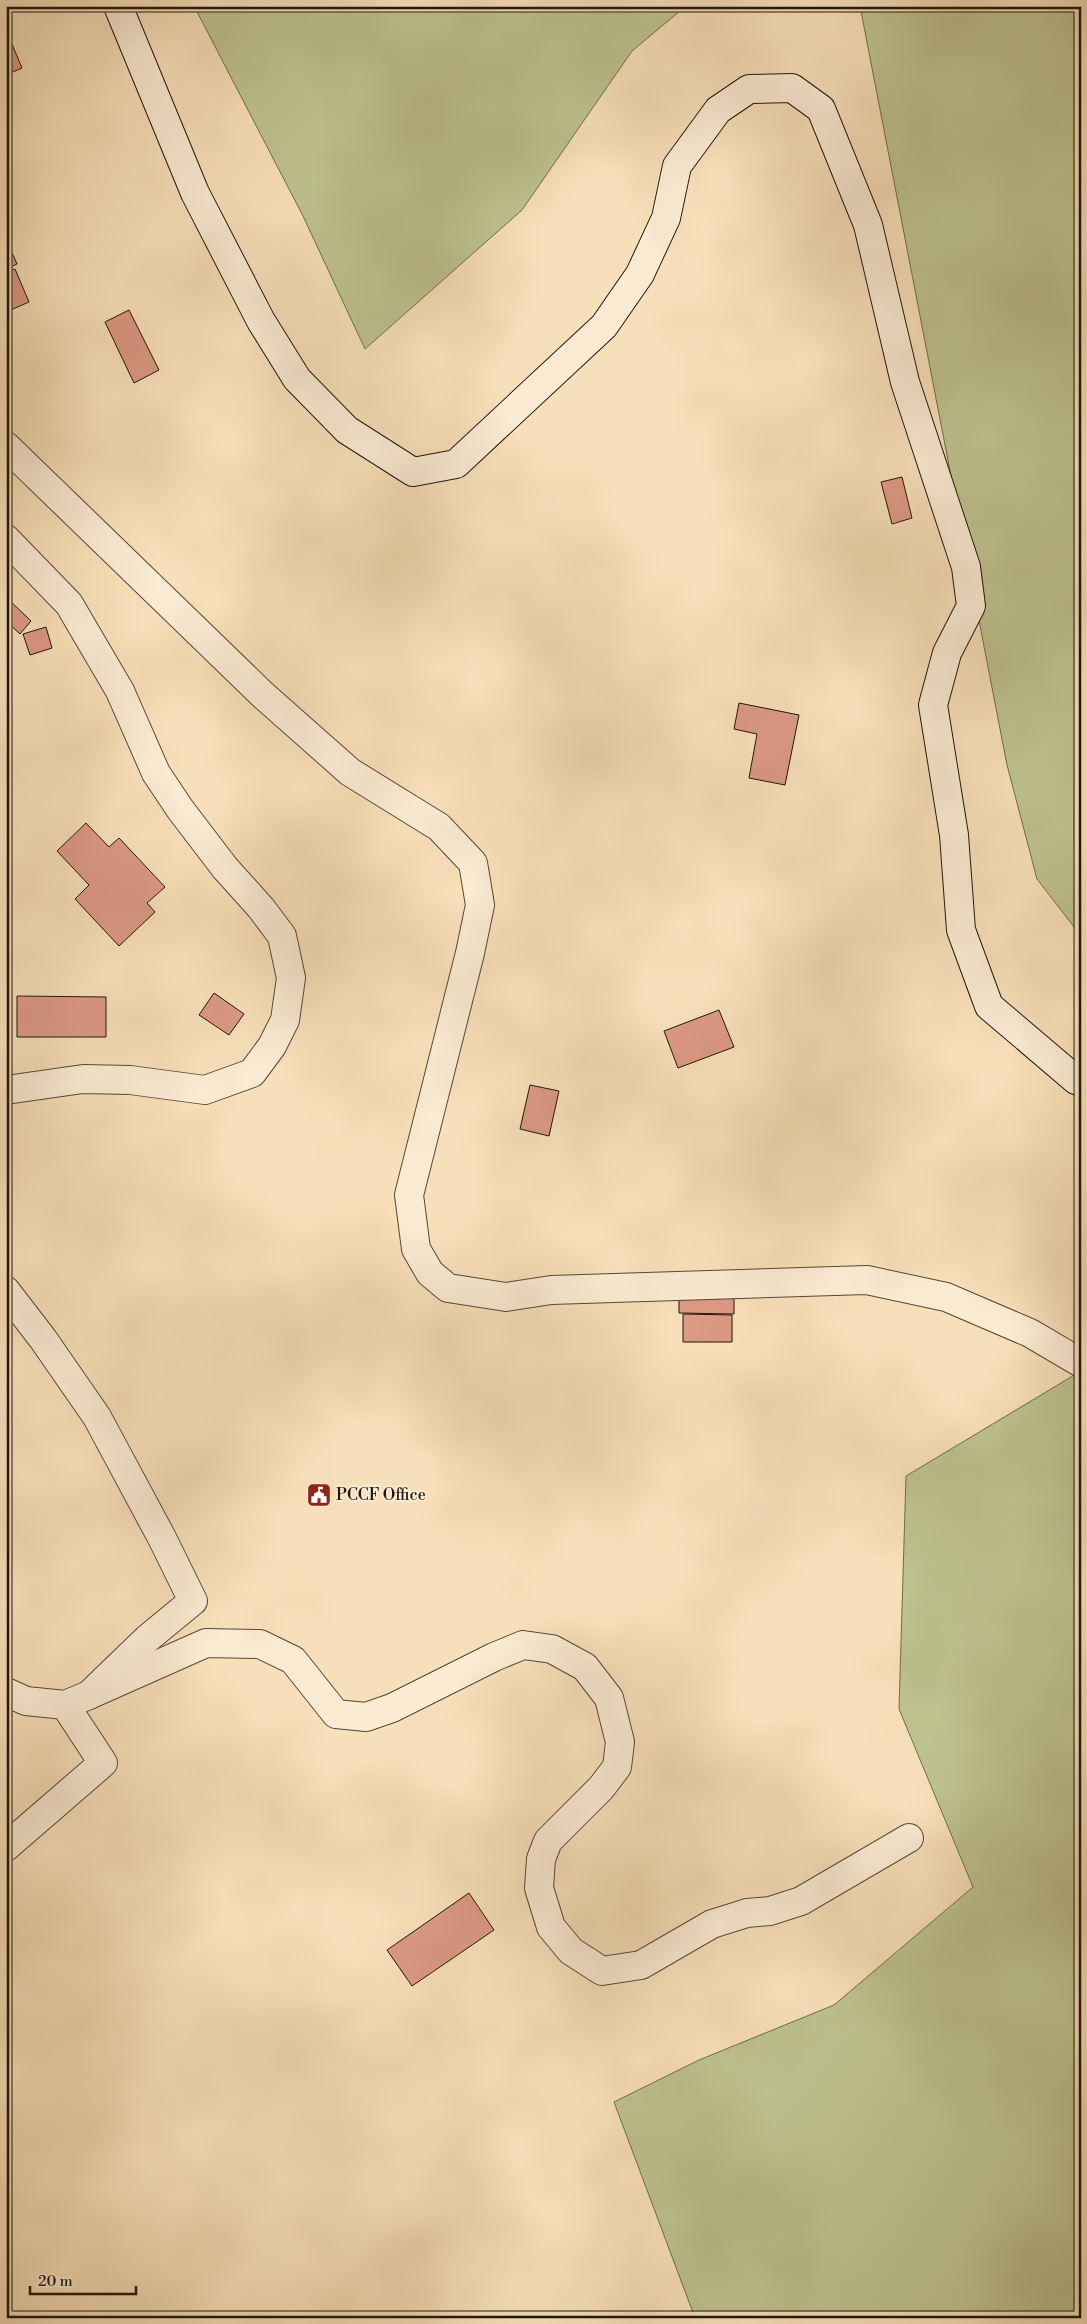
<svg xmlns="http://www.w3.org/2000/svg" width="1087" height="2324" font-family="'Libre Bodoni',serif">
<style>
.green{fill:#bdc28f;stroke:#6e6c4d}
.building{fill:#dc9984;stroke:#1f160b}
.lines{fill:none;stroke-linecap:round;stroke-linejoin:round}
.street-casing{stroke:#554836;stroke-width:30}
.secondary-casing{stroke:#1f160b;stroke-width:30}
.street{stroke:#faead2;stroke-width:28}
.secondary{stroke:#faead2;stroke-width:28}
.labels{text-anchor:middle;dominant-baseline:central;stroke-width:4;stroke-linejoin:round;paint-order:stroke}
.poi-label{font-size:16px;fill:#1f160b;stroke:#faead2;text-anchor:start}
</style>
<rect width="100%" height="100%" fill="#f7dfb9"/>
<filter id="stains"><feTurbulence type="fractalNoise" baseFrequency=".004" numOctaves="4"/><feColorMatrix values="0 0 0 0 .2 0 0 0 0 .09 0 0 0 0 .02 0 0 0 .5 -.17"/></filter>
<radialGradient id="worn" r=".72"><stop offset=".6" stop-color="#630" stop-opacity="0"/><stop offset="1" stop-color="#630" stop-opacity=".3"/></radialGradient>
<!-- green -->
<g class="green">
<path d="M194,6h492l-54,45 -110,159 -157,139 -62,-133z"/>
<path d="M860,6h221v930l-44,-57 -30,-114z"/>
<path d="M1081,1371v947h-386l-81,-216 85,-42 135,-55 139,-118 -74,-178 7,-233z"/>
</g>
<!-- building -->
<g class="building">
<path d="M6,30l16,38 -16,7z"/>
<path d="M6,239l11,25 -11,5z"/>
<path d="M15,269l14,33 -23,10v-40z"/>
<path d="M129,310l30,60 -25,13 -29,-61z"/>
<path d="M902,477l10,41 -20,6 -11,-42z"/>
<path d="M7,598l24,23 -11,13 -14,-13z"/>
<path d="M46,627l6,21 -22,7 -7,-21z"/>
<path d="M739,703l60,12 -14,70 -36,-7 8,-44 -23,-5z"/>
<path d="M86,823l23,24 10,-9 46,49 -18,16 8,9 -36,34 -44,-47 14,-14 -32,-34z"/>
<path d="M214,993l30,21 -15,21 -30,-20z"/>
<path d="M17,996l89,1v40h-89z"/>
<path d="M719,1010l15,37 -56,21 -14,-37z"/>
<path d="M530,1085l29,6 -10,45 -29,-7z"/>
<path d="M679,1296l55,1v17l-55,-1z"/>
<path d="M683,1314l49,1v27h-49z"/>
<path d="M469,1893l25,37 -82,56 -25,-36z"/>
</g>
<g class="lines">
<defs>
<g id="street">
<path d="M6,446l257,249 87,77 89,55 34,36 7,42 -10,48 -61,242 7,54 14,24 18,15 58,9 45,-7 316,-10 79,17 84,36 51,30"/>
<path d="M6,539l63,65 51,87 36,82 24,36 45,59 36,40 21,28 9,42 -6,42 -13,26 -20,27 -47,17 -75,-10 -47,-1 -77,11"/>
<path d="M6,1291l37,48 54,78 65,121 31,63 -45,37 -59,57 -24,10 -39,-4 -20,-9"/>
<path d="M89,1695l117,-52 54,1 33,16 43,54 30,3 26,-9 102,-51 29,-12 29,4 33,18 24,31 11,44 -3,25 -16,21 -53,53 -7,18 -2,29 12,39 20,24 31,20 39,-6 71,-41 35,-11 23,-2 31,-10 108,-63"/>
<path d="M6,1847l97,-84 -38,-58"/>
</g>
<path id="secondary" d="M118,6l77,187 66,128 36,58 50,51 66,42 43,-8 148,-138 36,-52 26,-56 11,-52 41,-56 31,-21 43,-1 29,21 47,116 37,157 61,185 5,39 -24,47 -14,52 21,130 7,95 28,76 87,74 5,2"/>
</defs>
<!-- street casing -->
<use href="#street" class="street-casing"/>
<!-- secondary casing -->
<use href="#secondary" class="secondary-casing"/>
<!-- street -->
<use href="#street" class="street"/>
<!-- secondary -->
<use href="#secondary" class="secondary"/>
</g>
<!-- icons -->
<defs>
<symbol id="civic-square" viewBox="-11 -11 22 22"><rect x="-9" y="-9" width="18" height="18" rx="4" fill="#8f2418" stroke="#faead2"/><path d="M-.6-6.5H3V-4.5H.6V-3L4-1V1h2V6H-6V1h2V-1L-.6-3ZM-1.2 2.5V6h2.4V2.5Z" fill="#fff"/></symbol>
</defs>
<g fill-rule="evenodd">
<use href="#civic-square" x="305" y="1481" width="28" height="28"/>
</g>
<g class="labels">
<!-- poi labels -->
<g class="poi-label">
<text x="336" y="1495">PCCF Office</text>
</g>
</g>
<!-- margin -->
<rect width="1087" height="2324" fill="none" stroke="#f7dfb9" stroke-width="25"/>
<rect x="8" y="8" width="1072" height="2309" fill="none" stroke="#1f160b" stroke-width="2.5"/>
<rect x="12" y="12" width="1062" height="2299" fill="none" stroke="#1f160b"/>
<!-- scale -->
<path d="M30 2286v8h106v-8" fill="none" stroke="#1f160b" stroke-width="2.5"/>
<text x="38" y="2286" font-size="15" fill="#1f160b" stroke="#faead2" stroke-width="4" paint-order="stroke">20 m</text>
<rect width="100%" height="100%" filter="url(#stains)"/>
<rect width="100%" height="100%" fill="url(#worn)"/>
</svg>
